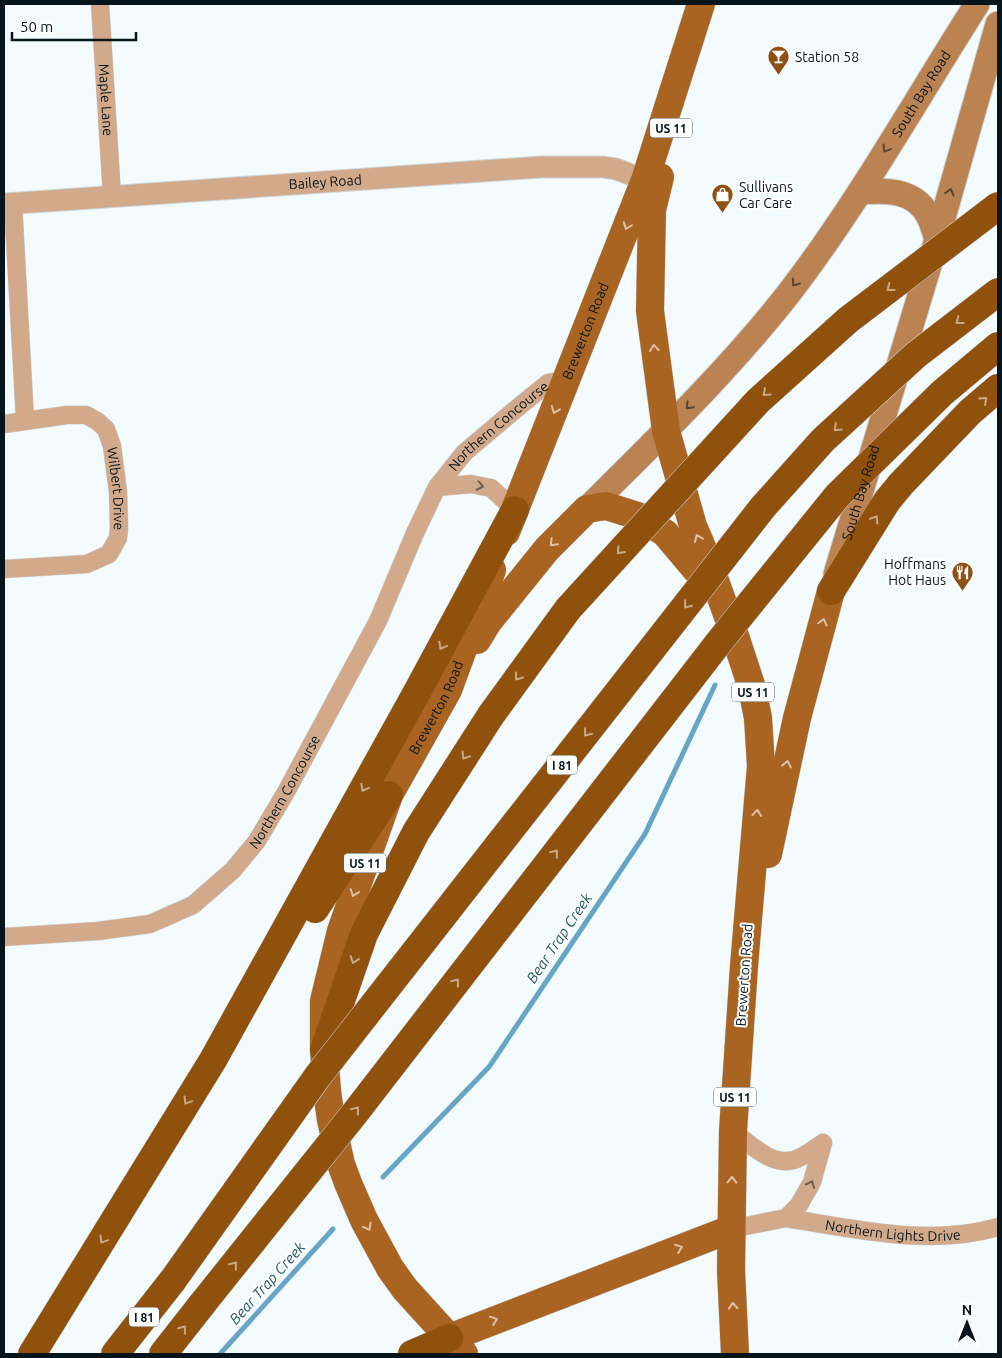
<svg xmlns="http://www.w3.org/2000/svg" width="1002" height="1358" font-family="Ubuntu,sans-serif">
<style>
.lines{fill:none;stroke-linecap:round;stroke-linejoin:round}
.stream{stroke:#66a5c5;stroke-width:5}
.minor-casing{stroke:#cdd6db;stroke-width:19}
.tertiary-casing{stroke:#cdd6db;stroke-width:23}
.secondary-casing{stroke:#cdd6db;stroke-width:27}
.primary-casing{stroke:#cdd6db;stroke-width:29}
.motorway-casing{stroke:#cdd6db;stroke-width:29}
.minor{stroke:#d2aa8b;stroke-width:18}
.tertiary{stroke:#d2aa8b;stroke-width:21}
.secondary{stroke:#bb8252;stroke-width:25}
.primary{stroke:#aa6421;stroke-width:28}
.motorway{stroke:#90510d;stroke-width:28}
.motorway-bridge-casing{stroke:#cdd6db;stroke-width:29;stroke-linecap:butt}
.motorway-bridge{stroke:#90510d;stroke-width:28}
.oneway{stroke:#574634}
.oneway2{stroke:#ddc1a6}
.oneway3{stroke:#c8a886}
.oneway4{stroke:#6c5f53}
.labels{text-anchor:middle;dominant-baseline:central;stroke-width:4;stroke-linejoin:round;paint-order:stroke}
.shield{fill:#fff;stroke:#515a5f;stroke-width:1}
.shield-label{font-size:12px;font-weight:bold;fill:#06141b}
.poi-label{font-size:14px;fill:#06141b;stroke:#fff;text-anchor:start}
.street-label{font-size:14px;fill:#06141b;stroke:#fff}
.water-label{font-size:15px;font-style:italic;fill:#23566d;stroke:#fff}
</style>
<rect width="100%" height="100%" fill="#f3fbff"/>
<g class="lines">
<!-- stream -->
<g class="stream">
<path d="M383,1177l106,-110 156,-233 70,-149"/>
<path d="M220,1354l113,-125"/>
</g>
<defs>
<g id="minor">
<path id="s1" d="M100,4l12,192"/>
<path d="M13,203l12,217"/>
<path id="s2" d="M4,424l63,-9h19l11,6 9,8 6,17 6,46 1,36 -1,10 -9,16 -22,10 -83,5"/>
<path d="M437,487l34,-3 20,4 24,22"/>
<path id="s3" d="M4,937l94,-6 52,-7 43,-19 40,-35 24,-29 29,-49 92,-171 37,-88 22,-46 27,-34 52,-44 32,-26 20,-4"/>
<path d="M733,1131c18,14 42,39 66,27 9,-4 16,-10 24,-15"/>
<path id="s4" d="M786,1218c69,11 144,29 212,9"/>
<path d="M731,1229l55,-11 13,-13 13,-23 11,-39"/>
</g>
<g id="tertiary">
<path id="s5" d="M4,204l537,-37h62l13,2 29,11"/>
</g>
<g id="secondary">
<path d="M860,192c26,-2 55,-3 69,25 3,6 5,14 8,22"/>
<path id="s6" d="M587,509c70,-70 141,-138 202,-216 70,-91 126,-192 188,-289"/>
<path id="s7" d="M836,574l101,-335 61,-215"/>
</g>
<g id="primary">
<path d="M660,177l-8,33 -2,101 16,120 27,95 14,33 28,77 17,52 6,30 3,48 -17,200 -11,165 -2,139 4,84"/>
<path id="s8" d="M506,532l139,-352 56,-176"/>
<path d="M477,640l11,-18 59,-73 40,-40 19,-3 32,10 27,17 44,52"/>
<path d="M768,854l29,-136 34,-127"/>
<path d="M449,1338l282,-109"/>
<path id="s9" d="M464,1354l-59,-65 -15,-21 -26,-48 -16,-37 -7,-19 -10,-44 -4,-29 -3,-41v-49l17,-70 48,-136 59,-105 44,-120"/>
</g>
<g id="motorway">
<path d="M831,591l56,-90 14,-17 69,-72 28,-24"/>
<path d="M315,909l74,-114"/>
<path d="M324,1050l40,-116 52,-102 75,-117"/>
<path d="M32,1354l181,-294 204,-368 98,-182"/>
<path d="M115,1354l58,-74"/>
<path d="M163,1354l40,-51"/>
<path d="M412,1354l37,-16"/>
</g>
</defs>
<!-- minor casing -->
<use href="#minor" class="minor-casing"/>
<!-- tertiary casing -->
<use href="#tertiary" class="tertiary-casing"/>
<!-- secondary casing -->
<use href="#secondary" class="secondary-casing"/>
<!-- primary casing -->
<use href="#primary" class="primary-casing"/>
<!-- motorway casing -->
<use href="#motorway" class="motorway-casing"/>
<!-- minor -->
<use href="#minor" class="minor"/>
<!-- tertiary -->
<use href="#tertiary" class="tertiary"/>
<!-- secondary -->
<use href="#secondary" class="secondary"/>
<!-- primary -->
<use href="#primary" class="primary"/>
<!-- motorway -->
<use href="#motorway" class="motorway"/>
<defs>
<g id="motorway-bridge">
<path d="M491,715l77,-106 190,-208 90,-81 150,-114"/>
<path d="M173,1280l144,-203 446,-570 60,-67 93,-85 82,-63"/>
<path d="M203,1303l152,-190 364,-471 118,-146 105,-103 56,-47"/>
</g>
</defs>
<!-- motorway-bridge casing -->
<use href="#motorway-bridge" class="motorway-bridge-casing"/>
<!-- motorway-bridge -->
<use href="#motorway-bridge" class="motorway-bridge"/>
</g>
<!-- one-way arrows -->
<defs><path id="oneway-chevron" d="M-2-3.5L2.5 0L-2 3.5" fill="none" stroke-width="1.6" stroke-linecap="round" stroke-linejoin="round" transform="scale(1.25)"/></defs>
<g class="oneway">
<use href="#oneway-chevron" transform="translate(886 149) rotate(121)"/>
<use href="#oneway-chevron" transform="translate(950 192) rotate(-74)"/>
<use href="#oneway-chevron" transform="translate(795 283) rotate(125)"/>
<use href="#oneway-chevron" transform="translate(689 406) rotate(134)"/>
</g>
<g class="oneway2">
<use href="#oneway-chevron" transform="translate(627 226) rotate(111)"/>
<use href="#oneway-chevron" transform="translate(654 348) rotate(-97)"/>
<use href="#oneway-chevron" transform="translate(555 410) rotate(112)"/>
<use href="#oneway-chevron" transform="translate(698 538) rotate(-113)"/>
<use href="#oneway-chevron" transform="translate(553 543) rotate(135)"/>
<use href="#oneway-chevron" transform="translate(823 622) rotate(-75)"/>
<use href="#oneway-chevron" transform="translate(787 764) rotate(-78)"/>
<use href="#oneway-chevron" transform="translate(757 813) rotate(-85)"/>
<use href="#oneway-chevron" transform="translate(354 893) rotate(110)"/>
<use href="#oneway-chevron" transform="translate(732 1180) rotate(-89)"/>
<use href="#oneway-chevron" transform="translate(368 1227) rotate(61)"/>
<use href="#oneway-chevron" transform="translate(679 1248) rotate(-21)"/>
<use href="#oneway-chevron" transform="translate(733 1306) rotate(-93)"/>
<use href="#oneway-chevron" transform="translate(494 1320) rotate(-21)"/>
</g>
<g class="oneway3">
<use href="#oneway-chevron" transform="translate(890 288) rotate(143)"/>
<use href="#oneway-chevron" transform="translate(959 321) rotate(143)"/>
<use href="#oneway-chevron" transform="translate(766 393) rotate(138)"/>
<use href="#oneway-chevron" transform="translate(984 400) rotate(-42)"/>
<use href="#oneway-chevron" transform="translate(837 428) rotate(137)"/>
<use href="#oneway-chevron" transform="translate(875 519) rotate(-58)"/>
<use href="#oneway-chevron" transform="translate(620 551) rotate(132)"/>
<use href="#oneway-chevron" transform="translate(687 605) rotate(128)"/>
<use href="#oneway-chevron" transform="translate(442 646) rotate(118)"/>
<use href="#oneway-chevron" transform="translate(518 677) rotate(126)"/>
<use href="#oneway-chevron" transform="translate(587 733) rotate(128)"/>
<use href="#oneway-chevron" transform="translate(465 756) rotate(122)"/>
<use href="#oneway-chevron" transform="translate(364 788) rotate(119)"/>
<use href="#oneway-chevron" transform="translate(555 853) rotate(-52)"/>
<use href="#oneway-chevron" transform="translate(354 960) rotate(110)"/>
<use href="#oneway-chevron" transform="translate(456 982) rotate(-52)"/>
<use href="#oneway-chevron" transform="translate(187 1101) rotate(121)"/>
<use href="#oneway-chevron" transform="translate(356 1110) rotate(-52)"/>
<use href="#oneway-chevron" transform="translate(103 1240) rotate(121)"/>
<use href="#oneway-chevron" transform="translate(234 1265) rotate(-51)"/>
<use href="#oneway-chevron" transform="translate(183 1329) rotate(-52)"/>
</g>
<g class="oneway4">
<use href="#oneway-chevron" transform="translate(480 486) rotate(12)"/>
<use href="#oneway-chevron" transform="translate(811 1184) rotate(-66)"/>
</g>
<!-- icons -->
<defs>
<symbol id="bar-pin" viewBox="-11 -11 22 30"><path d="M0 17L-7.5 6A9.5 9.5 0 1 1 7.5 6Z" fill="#8e5113" stroke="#fff"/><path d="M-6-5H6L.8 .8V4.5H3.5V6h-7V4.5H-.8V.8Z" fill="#fff"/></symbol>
<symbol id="shop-pin" viewBox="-11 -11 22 30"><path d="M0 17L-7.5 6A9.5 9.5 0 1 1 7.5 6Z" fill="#8e5113" stroke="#fff"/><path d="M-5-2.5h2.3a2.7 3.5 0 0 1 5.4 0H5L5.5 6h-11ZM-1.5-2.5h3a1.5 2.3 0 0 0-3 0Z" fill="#fff"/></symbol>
<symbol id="restaurant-pin" viewBox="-11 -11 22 30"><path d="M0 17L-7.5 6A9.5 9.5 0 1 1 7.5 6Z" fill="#8e5113" stroke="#fff"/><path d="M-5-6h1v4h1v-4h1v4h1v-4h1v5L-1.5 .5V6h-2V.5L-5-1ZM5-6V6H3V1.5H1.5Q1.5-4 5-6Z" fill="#fff"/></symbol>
</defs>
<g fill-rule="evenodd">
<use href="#bar-pin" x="766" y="44" width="25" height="34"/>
<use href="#shop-pin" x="710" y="182" width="25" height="34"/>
<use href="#restaurant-pin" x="950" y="560" width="25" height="34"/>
</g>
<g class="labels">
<!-- shield labels -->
<g class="shield">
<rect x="650" y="118.5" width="42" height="19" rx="4"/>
<rect x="732" y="682.5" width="42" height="19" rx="4"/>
<rect x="547" y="755.5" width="30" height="19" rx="4"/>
<rect x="344" y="853.5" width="42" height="19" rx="4"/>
<rect x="714" y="1087.5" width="42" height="19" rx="4"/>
<rect x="129" y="1307.5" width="30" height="19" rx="4"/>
</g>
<g class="shield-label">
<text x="671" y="128">US 11</text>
<text x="753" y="692">US 11</text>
<text x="562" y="765">I 81</text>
<text x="365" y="863">US 11</text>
<text x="735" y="1097">US 11</text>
<text x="144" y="1317">I 81</text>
</g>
<!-- poi labels -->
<g class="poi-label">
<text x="795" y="57">Station 58</text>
<text x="739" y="187">Sullivans<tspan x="739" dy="16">Car Care</tspan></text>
<text x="946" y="564" text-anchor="end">Hoffmans<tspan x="946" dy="16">Hot Haus</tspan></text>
</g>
<!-- street labels -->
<g class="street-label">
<text stroke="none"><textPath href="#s6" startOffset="535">South Bay Road</textPath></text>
<text stroke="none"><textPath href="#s1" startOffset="96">Maple Lane</textPath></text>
<text stroke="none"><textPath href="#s5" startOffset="322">Bailey Road</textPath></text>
<text stroke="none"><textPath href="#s8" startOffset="216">Brewerton Road</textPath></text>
<text stroke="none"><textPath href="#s3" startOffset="769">Northern Concourse</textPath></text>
<text stroke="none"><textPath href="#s2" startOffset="168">Wilbert Drive</textPath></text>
<text stroke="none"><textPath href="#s7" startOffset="85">South Bay Road</textPath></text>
<text stroke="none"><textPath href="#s9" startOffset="709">Brewerton Road</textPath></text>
<text stroke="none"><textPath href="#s3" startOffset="341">Northern Concourse</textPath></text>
<text transform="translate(744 975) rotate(-86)">Brewerton Road</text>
<text stroke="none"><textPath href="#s4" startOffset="108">Northern Lights Drive</textPath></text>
</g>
<!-- water labels -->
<g class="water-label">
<text transform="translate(559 938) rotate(-56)">Bear Trap Creek</text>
<text transform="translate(267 1283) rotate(-48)">Bear Trap Creek</text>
</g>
</g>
<!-- border -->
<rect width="1002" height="1358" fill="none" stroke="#06141b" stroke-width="10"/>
<!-- north arrow -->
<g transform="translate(967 1323)" stroke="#ffffff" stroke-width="4" paint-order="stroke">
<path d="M0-4L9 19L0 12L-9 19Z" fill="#06141b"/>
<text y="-8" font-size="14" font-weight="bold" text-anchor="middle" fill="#06141b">N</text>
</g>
<!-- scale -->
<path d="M12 32v8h124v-8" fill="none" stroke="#06141b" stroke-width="2.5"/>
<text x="20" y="32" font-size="15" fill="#06141b" stroke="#ffffff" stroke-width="4" paint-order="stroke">50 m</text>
</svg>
